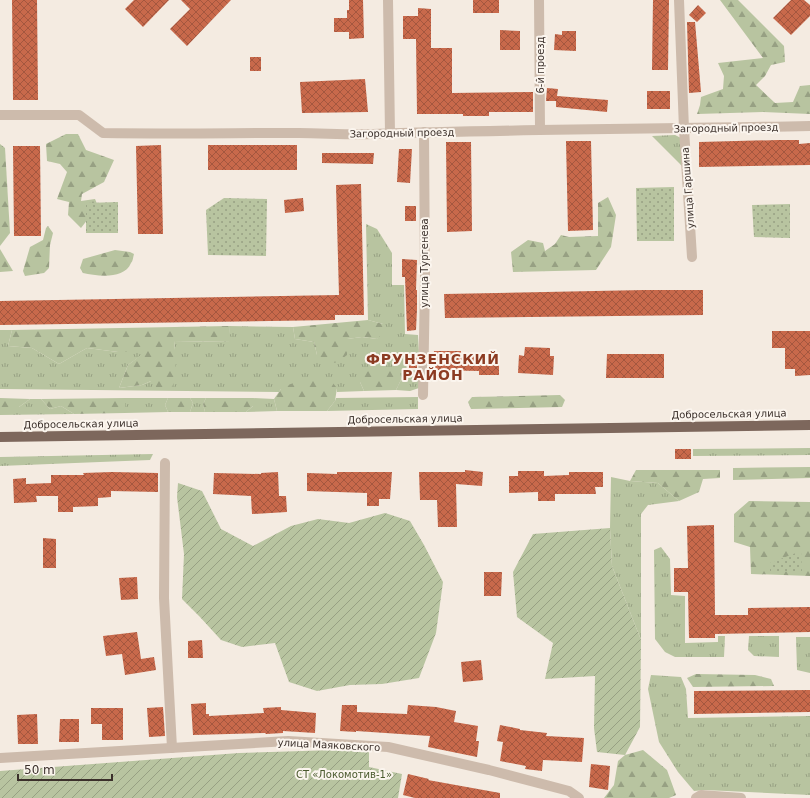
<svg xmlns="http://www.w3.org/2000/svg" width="810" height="798" font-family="'DejaVu Sans',sans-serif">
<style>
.grass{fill:url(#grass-tufts)}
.forest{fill:url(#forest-firs)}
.park{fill:url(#park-dots)}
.garden{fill:url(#garden-furrows)}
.building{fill:url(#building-cross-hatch)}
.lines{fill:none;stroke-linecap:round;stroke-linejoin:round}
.street{stroke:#cdbbac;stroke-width:10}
.primary{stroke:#7d675c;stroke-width:10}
.labels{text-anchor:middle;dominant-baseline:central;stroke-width:4;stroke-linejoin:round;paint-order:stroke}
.street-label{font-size:10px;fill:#3b302b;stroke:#fbf5ee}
.park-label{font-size:10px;fill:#4a5a2e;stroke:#fbf5ee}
.district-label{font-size:14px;font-weight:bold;letter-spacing:1px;fill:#8c3b22;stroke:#fbf5ee}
</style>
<defs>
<pattern id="grass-tufts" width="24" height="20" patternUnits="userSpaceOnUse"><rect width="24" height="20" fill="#b8c4a0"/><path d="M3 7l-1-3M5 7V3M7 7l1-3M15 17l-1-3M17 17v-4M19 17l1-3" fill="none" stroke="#97a083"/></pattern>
<pattern id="forest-firs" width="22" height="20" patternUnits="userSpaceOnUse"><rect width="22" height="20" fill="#b8c4a0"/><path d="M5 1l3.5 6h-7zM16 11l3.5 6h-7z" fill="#97a083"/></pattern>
<pattern id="park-dots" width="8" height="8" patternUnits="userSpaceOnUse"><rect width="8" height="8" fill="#b8c4a0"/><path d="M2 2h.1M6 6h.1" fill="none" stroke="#97a083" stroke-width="1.8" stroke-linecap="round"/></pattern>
<pattern id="garden-furrows" width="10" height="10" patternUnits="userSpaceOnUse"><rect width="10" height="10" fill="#b8c4a0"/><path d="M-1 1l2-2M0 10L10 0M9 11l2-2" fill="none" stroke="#97a083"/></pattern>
<pattern id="building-cross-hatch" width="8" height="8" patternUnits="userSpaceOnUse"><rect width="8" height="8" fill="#c8694b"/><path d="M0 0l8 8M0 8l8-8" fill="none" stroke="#a4573f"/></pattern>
</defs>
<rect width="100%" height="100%" fill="#f4ebe1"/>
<!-- grass -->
<g class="grass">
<path d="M675,135l6,3 1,28 -30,-30z"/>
<path d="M366,224l11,5 15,24v32h12l1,49 13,1 1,18 -14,1 2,17 13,-1 -1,18 -9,3 -14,-1 6,-12 -42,4 4,9 -27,1v-4l-56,1 -2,3 -279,-3v-59h12l-4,16 24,2 27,16 28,-16 31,4h28l-18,13 -9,23 23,-3 9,-4 24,-31 -1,-9 56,1 -1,-16 64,1 2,12 19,3 3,13h30v-16l15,-2 15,2 6,-15 -15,-4z"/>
<path d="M418,397v12l-91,2 8,-10 1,-3z"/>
<path d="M125,398h43l-3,7 3,7 -43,1z"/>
<path d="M190,398h16l-3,6 2,8h-15l3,-9z"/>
<path d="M253,398l21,1 3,12 -31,1 7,-6z"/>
<path d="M30,399h11l9,10 11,-3 13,8 -74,1v-8h19z"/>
<path d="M810,448v7l-117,1v-7z"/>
<path d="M153,454l-3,6 -150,6v-9z"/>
<path d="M611,477l19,4 28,2 21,18 -31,4 -7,9v126l-29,-74 -2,-38z"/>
<path d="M661,547l9,12 1,36 14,1v47l33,-1v-6h7l-1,21h-49l-10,-5 -10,-13 -1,-89z"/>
<path d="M749,636h30v21l-25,-1 -6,-6z"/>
<path d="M796,637h14v36l-13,-3z"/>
<path d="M651,675l30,2 5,12 2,29 122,-2v79l-105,-5 -11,1 -16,-19 -19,-30 -11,-53z"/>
</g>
<!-- forest -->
<g class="forest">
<path d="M720,0h18l46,46 1,16 -14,3 -6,11 -9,9 19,18 18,-1 7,-16 10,-1v29l-47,-2 -66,2 3,-9 1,-8 22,-8 1,-13 -6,-13 45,-5z"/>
<path d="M66,134h12l8,16 28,10 -10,22 -22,12 -1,7 14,-2 3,7 -17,22 -13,-13 1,-13 -12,-3 10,-27 -7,-8 -13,-3 -1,-17z"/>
<path d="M0,144l5,4 5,85 -10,13z"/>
<path d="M608,197l8,18 -5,32 -15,23 -83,2 -2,-20 17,-12 15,3 2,8 10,-7 6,-9 8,2 29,-1v-33z"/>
<path d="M48,226l5,7 -3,12 -1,23 -5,5 -19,3 -2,-5 7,-24 13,-7 3,-12z"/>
<path d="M0,249l13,22 -13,1z"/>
<path d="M115,250l15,2 4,2c-1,3 -1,7 -3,9 -7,17 -34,13 -48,10l-3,-5 3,-9z"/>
<path d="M368,320l15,4v9l-6,6 -15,-2 -15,2v16l-9,7 -15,3 -6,-10 -3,-13 -19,-3 -2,-12z"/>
<path d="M229,326l2,16 -57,-1 1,9 1,30 -6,9h-12l-7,-8 -9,4 -23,3 9,-23 17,-13h-27l-31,-4 -28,16 -27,-16 -24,-2 4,-16z"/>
<path d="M371,369l26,1 5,8 -6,12 -32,1 -4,-9 2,-7z"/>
<path d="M299,380l33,2 5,6 -2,13 -8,10h-50l-3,-12 7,-10z"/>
<path d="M560,395l5,5 -3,7 -91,2 -3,-7 4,-5z"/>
<path d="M0,398l30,1 -11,8h-19z"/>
<path d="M125,398v15l-51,1 -13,-8 -11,3 -9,-10z"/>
<path d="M168,398h22l3,5 -3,9h-22l-3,-7z"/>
<path d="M206,398h47v8l-7,6h-41l-2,-8z"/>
<path d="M810,467v11l-77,2v-12z"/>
<path d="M636,470h84v8l-17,1 -4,13 -20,9 -21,-18 -28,-2z"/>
<path d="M749,501l61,1v74l-59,-2 -1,-27 -16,-5v-28z"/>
<path d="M696,674l59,1 16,4 3,7 -81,1 -6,-9z"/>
<path d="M643,750l24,20 9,25 -7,3h-65l10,-13 4,-24 7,-6z"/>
</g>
<!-- park -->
<g class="park">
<path d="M674,187v54h-37l-1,-53z"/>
<path d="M224,198l43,1 -1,57 -58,-1 -2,-45z"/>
<path d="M118,202v31h-32v-30z"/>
<path d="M790,204v34l-36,-1 -2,-32z"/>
<path d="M801,551l1,20 -32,1v-9z"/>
</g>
<!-- garden -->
<g class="garden">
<path d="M178,483l24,8 19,38 32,17 38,-20 27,-7 31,4 36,-10 25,8 14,24 19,37 -7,51 -17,45 -37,6 -32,1 -33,6 -28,-9 -14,-39 -33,4 -21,-7 -21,-23 -18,-18 2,-45 -7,-57z"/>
<path d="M610,528l2,38 29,74 -1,87 -15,28 -28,-3 -3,-24 1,-52 -50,3 8,-36 -36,-26 -4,-45 20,-38z"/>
<path d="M369,749v18l33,7 -4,24h-398v-27l239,-18z"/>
</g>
<!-- building -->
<g class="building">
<path d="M12,0h25l1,100h-25z"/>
<path d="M134,0h35l-26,27 -18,-18z"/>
<path d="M181,0h50l-44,46 -17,-17 20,-20z"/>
<path d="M349,0h14l1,38 -15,1v-7h-15v-14h13v-8h2z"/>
<rect x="473" y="0" width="26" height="13"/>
<path d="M653,0h16l-1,70h-16z"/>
<path d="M791,0h13l6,5v11l-19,19 -18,-17z"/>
<path d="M698,5l8,8 -9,9 -8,-7z"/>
<path d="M418,8l13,1v39h21v45l81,-1v20h-44v4h-26v-2h-46l-1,-75h-13v-23h15z"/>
<path d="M687,22h8l6,70 -12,1z"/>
<path d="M500,30l20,1v19h-20z"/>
<path d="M562,31h14v20l-22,-1 1,-16 7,1z"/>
<rect x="250" y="57" width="11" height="14"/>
<path d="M365,79l3,33 -66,1 -2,-31z"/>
<path d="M547,88l11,1 -1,7 51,4 -1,12 -51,-5v-6h-10z"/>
<rect x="647" y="91" width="23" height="18"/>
<path d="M778,140h21v4l11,-1v22l-111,2v-25z"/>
<path d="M566,141h25l2,89 -25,1z"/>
<path d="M446,142h25l1,89 -25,1z"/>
<path d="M161,145l2,89h-25l-2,-88z"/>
<rect x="208" y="145" width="89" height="25"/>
<path d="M13,146h27l1,90h-27z"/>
<path d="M399,149h13l-2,34 -13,-1z"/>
<path d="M322,153h52l-1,11 -51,-1z"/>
<path d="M361,184l3,131h-29v5l-335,5v-24l339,-6 -3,-110z"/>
<path d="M303,198l1,13 -19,2 -1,-13z"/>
<rect x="405" y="206" width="11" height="15"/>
<path d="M402,259l15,1 -1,30h1v19l-1,21 -9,1 -2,-54h-3z"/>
<path d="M644,290h59v25l-258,3 -1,-24z"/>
<path d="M772,331h38v44l-15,1v-7h-10v-21h-13z"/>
<path d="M525,347l25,1v8h4l-1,19 -35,-2 1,-18 5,1z"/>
<path d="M434,351h27v5h38v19h-20v-4l-46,-1v-3h-3v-10h3z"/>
<path d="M607,354h57v24h-58z"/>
<rect x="409" y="357" width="8" height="11"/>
<rect x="675" y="449" width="16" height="10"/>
<path d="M465,470l18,2 -1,14 -26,-2 1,43h-19l-1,-27h-17l-1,-28h46z"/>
<path d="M518,471h26v5l25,-1v-3h34v15h-8l1,7h-41v7h-17v-9l-29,1v-17h9z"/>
<path d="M112,472l46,1v19l-47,-1v6l-13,1v8l-25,1v5h-15v-16h-22l1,6 -23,1 -1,-24 13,-1v6l25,-1v-8h33l-1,-2z"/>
<path d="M278,472l1,24h7l1,16 -35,2 -1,-18 -38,-2 1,-21 47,1v-1z"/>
<path d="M337,472h55l-2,27h-11v7h-12v-13l-60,-2v-18l30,1z"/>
<path d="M714,525l1,90h33v-7l62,-1v25l-95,2v4h-26l-1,-46h-14v-24h14l-1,-42z"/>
<path d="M43,538l13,1v29h-13z"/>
<path d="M484,572h18l-1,24h-17z"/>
<path d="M137,577l1,22 -17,1 -2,-22z"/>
<path d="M137,632l4,27 13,-2 2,13 -31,5 -3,-21 -16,2 -3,-20z"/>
<path d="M202,640l1,18h-15v-17z"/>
<path d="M481,660l2,20 -20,2 -2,-20z"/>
<path d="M810,690v22l-116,2v-23z"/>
<path d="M206,703v11h3v2l55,-3 -1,-5 18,-1v3l35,3 -1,20 -32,-2v2l-17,1 -1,-1 -72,2 -2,-31z"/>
<path d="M342,705h15v7l50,2 1,-9 28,2 20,4 -2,11 24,4 -2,15h3l-2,16 -49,-10 2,-11 -74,-5v1l-16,-1z"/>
<path d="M163,707l2,29 -16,1 -2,-29z"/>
<path d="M91,708h32v32h-21v-16h-11z"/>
<path d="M37,714l1,30h-20l-1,-29z"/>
<path d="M60,719h19v23h-20z"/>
<path d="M500,725l20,4v1l27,3 -1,3 38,2 -2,24 -39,-2 -1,11 -17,-2 1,-3 -26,-5 3,-19 -6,-1z"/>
<path d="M591,764l19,2 -2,24 -19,-3z"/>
<path d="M408,774l21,5 -1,1 72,13v5h-85l-12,-3z"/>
</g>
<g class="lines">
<!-- street -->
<g class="street">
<path d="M388,0l2,133"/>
<path d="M539,0l1,129"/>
<path d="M679,0l5,129 8,128"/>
<path d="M0,115h79l24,18c65,1 130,0 196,0 24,0 49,2 74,1 146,-5 291,-5 437,-8"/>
<path d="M423,395l2,-114 -1,-149"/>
<path d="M165,463l-1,135 8,150"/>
<path d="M0,758l288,-17 100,6 101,23 80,21 10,7"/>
<path d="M696,798l5,-3 40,3"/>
</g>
<!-- primary -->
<path class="primary" d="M0,437l810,-12"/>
</g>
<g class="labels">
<!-- street labels -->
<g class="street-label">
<text transform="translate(540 65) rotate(-90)">6-й проезд</text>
<text transform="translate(726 128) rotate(-1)">Загородный проезд</text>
<text transform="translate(402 133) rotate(-1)">Загородный проезд</text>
<text transform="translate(688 188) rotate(-94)">улица Гаршина</text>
<text transform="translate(424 263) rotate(-90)">улица Тургенева</text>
<text transform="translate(729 414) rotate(-1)">Добросельская улица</text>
<text transform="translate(405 419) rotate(-1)">Добросельская улица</text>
<text transform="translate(81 424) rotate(-1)">Добросельская улица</text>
<text transform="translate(329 745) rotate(3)">улица Маяковского</text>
</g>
<!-- park labels -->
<g class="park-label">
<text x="344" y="774">СТ «Локомотив-1»</text>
</g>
<!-- district labels -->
<g class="district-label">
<text x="433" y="359">ФРУНЗЕНСКИЙ<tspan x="433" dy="16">РАЙОН</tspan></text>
</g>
</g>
<!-- scale -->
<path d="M18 774v6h94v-6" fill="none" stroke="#3b302b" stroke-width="2"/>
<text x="24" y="774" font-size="12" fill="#3b302b" stroke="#fbf5ee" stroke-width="3" paint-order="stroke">50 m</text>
</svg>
